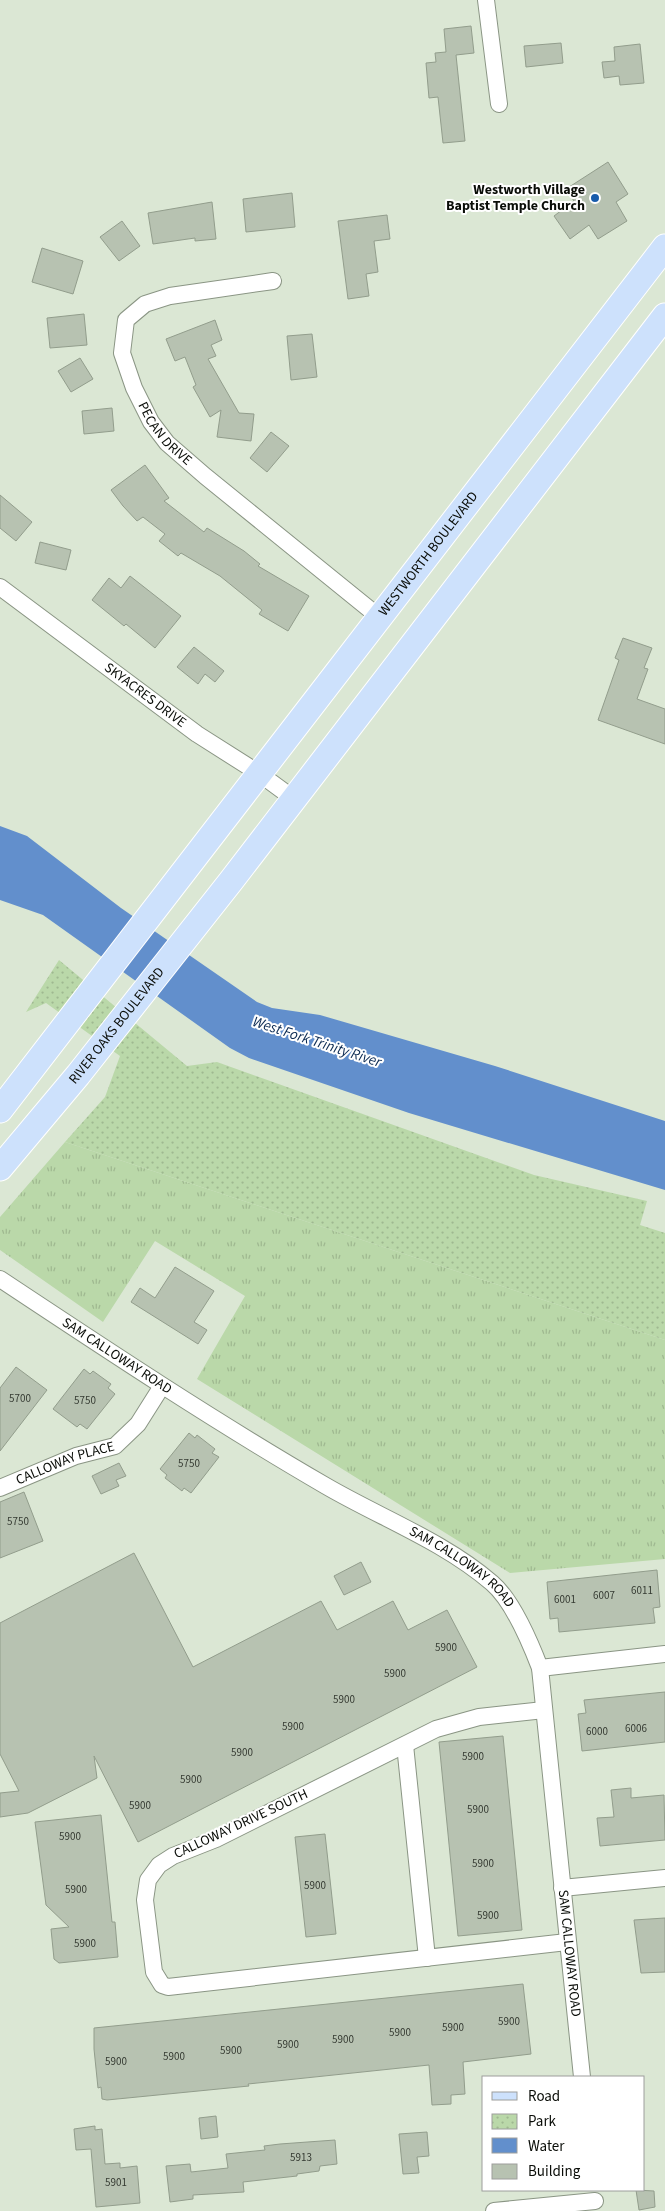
<svg xmlns="http://www.w3.org/2000/svg" width="665" height="2211" font-family="'Source Sans 3',sans-serif">
<style>
.grass{fill:url(#grass-tufts)}
.park{fill:url(#park-dots)}
.water{fill:#628fcc}
.building{fill:#b7c2b1;stroke:#929d8c}
.lines{fill:none;stroke-linecap:round;stroke-linejoin:round}
.minor-casing{stroke:#8a9584;stroke-width:18}
.primary-casing{stroke:#fff;stroke-width:27}
.minor{stroke:#fff;stroke-width:16}
.primary{stroke:#cde1fc;stroke-width:25}
.poi-dot{fill:#175bab;stroke:#fff;stroke-width:2}
.labels{text-anchor:middle;dominant-baseline:central;stroke-width:4;stroke-linejoin:round;paint-order:stroke}
.number-label{font-size:11px;fill:#353a32}
.poi-label{font-size:14px;font-weight:bold;fill:#0a0d08;stroke:#fff;text-anchor:end}
.street-label{font-size:14px;fill:#0a0d08;stroke:#fff}
.water-label{font-size:15px;font-style:italic;fill:#0b2a52;stroke:#fff}
</style>
<defs>
<pattern id="grass-tufts" width="24" height="20" patternUnits="userSpaceOnUse" patternTransform="scale(1.25)"><rect width="24" height="20" fill="#bad8a9"/><path d="M3 7l-1-3M5 7V3M7 7l1-3M15 17l-1-3M17 17v-4M19 17l1-3" fill="none" stroke="#9fb890"/></pattern>
<pattern id="park-dots" width="8" height="8" patternUnits="userSpaceOnUse" patternTransform="scale(1.25)"><rect width="8" height="8" fill="#bad8a9"/><path d="M2 2h.1M6 6h.1" fill="none" stroke="#9fb890" stroke-width="1.8" stroke-linecap="round"/></pattern>
</defs>
<rect width="100%" height="100%" fill="#dbe7d4"/>
<!-- grass -->
<path class="grass" d="M65,1142l600,198v219l-155,14 -313,-194 48,-83 -90,-55 -52,81 -103,-72v-33z"/>
<!-- park -->
<path class="park" d="M59,960l128,106 30,-4 317,113 113,26 -7,24 25,8v107l-600,-198 40,-45 15,-41 -74,-53 -20,9z"/>
<!-- water -->
<path class="water" d="M0,826l27,10 94,72 136,94 15,6 48,7 175,51 170,55v69l-256,-77 -160,-55 -19,-10 -187,-133 -43,-15z"/>
<!-- building -->
<g class="building">
<path d="M471,26l3,27 -18,2 9,86 -22,2 -5,-46 -9,1 -3,-35 10,-1 -1,-9 11,-1 -2,-23z"/>
<path d="M561,43l2,20 -37,4 -2,-21z"/>
<path d="M640,44l4,39 -24,2 -1,-9 -15,2 -2,-16 13,-1 -1,-14z"/>
<path d="M608,162l20,32 -12,8 11,19 -29,18 -9,-14 -19,14 -16,-23 20,-15 -8,-12z"/>
<path d="M292,193l3,34 -49,5 -3,-33z"/>
<path d="M212,202l4,37 -21,2v-3l-42,6 -5,-31z"/>
<path d="M387,215l3,24 -16,2 4,31 -12,2 3,22 -21,3 -10,-78z"/>
<path d="M122,221l18,25 -21,15 -19,-24z"/>
<path d="M42,248l41,13 -10,33 -41,-12z"/>
<path d="M84,314l3,31 -37,3 -3,-30z"/>
<path d="M215,320l7,20 -11,5 5,11 -8,3 31,54 15,1 -3,27 -34,-4 4,-27 -11,7 -17,-30 3,-2 -11,-28 -10,4 -9,-22z"/>
<path d="M312,334l5,43 -26,3 -4,-44z"/>
<path d="M80,358l13,21 -22,13 -13,-21z"/>
<path d="M112,408l2,23 -30,3 -2,-23z"/>
<path d="M271,432l18,14 -22,26 -17,-14z"/>
<path d="M145,465l24,33 -5,3 40,31 3,-4 37,23 16,13 -2,2 51,30 -21,35 -29,-17 3,-4 -42,-34 -39,-23 -3,3 -19,-15 6,-7 -22,-17 -6,4 -14,-15 -12,-16z"/>
<path d="M0,495l32,27 -16,19 -16,-13z"/>
<path d="M40,542l31,8 -5,20 -31,-7z"/>
<path d="M130,576l51,40 -26,32 -29,-24 -2,2 -32,-26 17,-22 12,10z"/>
<path d="M623,638l29,10 -8,20 4,1 -11,30 28,10v35l-67,-24 21,-60 -4,-2z"/>
<path d="M194,647l30,24 -9,11 -10,-8 -7,10 -21,-17z"/>
<path d="M175,1267l39,24 -20,31 13,8 -9,14 -67,-42 9,-14 15,10z"/>
<path d="M16,1367l31,23 -47,61v-63z"/>
<path d="M84,1369l6,5 3,-3 18,13 -3,4 7,6 -28,35 -7,-5 -3,3 -24,-18z"/>
<path d="M189,1433l6,5 2,-3 18,14 -3,4 7,4 -28,36 -7,-5 -2,3 -17,-13 2,-3 -7,-6z"/>
<path d="M119,1463l7,13 -10,4 3,6 -18,8 -9,-18z"/>
<path d="M24,1492l19,49 -43,17v-56z"/>
<path d="M134,1553l59,114 128,-66 16,29 56,-29 15,29 39,-20 30,57 -339,175 -44,-86 3,22 -69,35 -28,4v-24l19,-2 -19,-37v-131z"/>
<path d="M361,1562l10,20 -27,13 -10,-19z"/>
<path d="M657,1570l3,37 -7,1 2,15 -96,9 -1,-14 -8,1 -3,-37z"/>
<path d="M665,1692v50l-83,9 -4,-37 8,-1 -2,-13z"/>
<path d="M503,1736l19,194 -64,6 -19,-194z"/>
<path d="M631,1788v10l33,-3 1,45 -65,6 -3,-28 17,-1 -3,-27z"/>
<path d="M101,1815l11,107h3l3,35 -59,6 -5,-4 -3,-30 18,-2 -23,-22 -11,-83z"/>
<path d="M325,1834l11,100 -30,3 -11,-100z"/>
<path d="M665,1918v54l-24,1 -7,-53z"/>
<path d="M523,1984l8,70 -68,8 2,32 -14,1v9l-19,1 -3,-40 -181,19 1,2 -142,14 -5,-1 -1,-12 -3,1 -4,-39v-21z"/>
<path d="M216,2116l2,21 -17,2 -2,-21z"/>
<path d="M95,2126v4l7,-1 3,35 15,-1v5l17,-2 3,37 -44,4 -5,-58 -15,1 -2,-21z"/>
<path d="M427,2132l2,24 -12,1 2,16 -16,1 -4,-40z"/>
<path d="M335,2140l2,24 -17,2 -1,5 -22,3v2l-54,6 1,10 -51,3v4l-23,3 -4,-36 24,-2 1,8 37,-4 -2,-14 39,-4 -1,-4 16,-2z"/>
<path d="M636,2190l18,1 1,16 -16,3z"/>
</g>
<g class="lines">
<defs>
<g id="minor">
<path d="M486,0l13,104"/>
<path id="s1" d="M273,281l-103,15 -25,8 -19,16 -4,33 12,35 17,34 16,21 38,33 174,141"/>
<path id="s2" d="M0,587l197,147 63,40 34,25"/>
<path id="s3" d="M0,1279c107,71 214,142 326,207 55,32 117,55 166,97 21,18 38,59 48,85l42,409"/>
<path id="s4" d="M0,1488l76,-32 39,-10 23,-22 24,-38"/>
<path d="M540,1668l125,-14"/>
<path d="M544,1710l-65,7 -43,12 -220,110 -43,17 -14,9 -11,15 -3,20 9,72 8,13 6,2 399,-45"/>
<path d="M405,1745l22,213"/>
<path d="M562,1888l103,-10"/>
<path d="M494,2211l101,-10"/>
</g>
<g id="primary">
<path id="s5" d="M0,1110l665,-863"/>
<path id="s6" d="M0,1168l78,-93 153,-194 434,-565"/>
</g>
</defs>
<!-- minor casing -->
<use href="#minor" class="minor-casing"/>
<!-- primary casing -->
<use href="#primary" class="primary-casing"/>
<!-- minor -->
<use href="#minor" class="minor"/>
<!-- primary -->
<use href="#primary" class="primary"/>
</g>
<!-- markers -->
<circle class="poi-dot" cx="595" cy="198" r="5"/>
<g class="labels">
<!-- number labels -->
<g class="number-label">
<text x="20" y="1398">5700</text>
<text x="85" y="1400">5750</text>
<text x="189" y="1463">5750</text>
<text x="18" y="1521">5750</text>
<text x="642" y="1590">6011</text>
<text x="604" y="1595">6007</text>
<text x="565" y="1599">6001</text>
<text x="446" y="1647">5900</text>
<text x="395" y="1673">5900</text>
<text x="344" y="1699">5900</text>
<text x="293" y="1726">5900</text>
<text x="636" y="1728">6006</text>
<text x="597" y="1731">6000</text>
<text x="242" y="1752">5900</text>
<text x="473" y="1756">5900</text>
<text x="191" y="1779">5900</text>
<text x="140" y="1805">5900</text>
<text x="478" y="1809">5900</text>
<text x="70" y="1836">5900</text>
<text x="483" y="1863">5900</text>
<text x="315" y="1885">5900</text>
<text x="76" y="1889">5900</text>
<text x="488" y="1915">5900</text>
<text x="85" y="1943">5900</text>
<text x="509" y="2021">5900</text>
<text x="453" y="2027">5900</text>
<text x="400" y="2032">5900</text>
<text x="343" y="2039">5900</text>
<text x="288" y="2044">5900</text>
<text x="231" y="2050">5900</text>
<text x="174" y="2056">5900</text>
<text x="116" y="2061">5900</text>
<text x="301" y="2157">5913</text>
<text x="116" y="2182">5901</text>
</g>
<!-- poi labels -->
<g class="poi-label">
<text x="585" y="190">Westworth Village<tspan x="585" dy="16">Baptist Temple Church</tspan></text>
</g>
<!-- street labels -->
<g class="street-label">
<text stroke="none"><textPath href="#s1" startOffset="281">PECAN DRIVE</textPath></text>
<text stroke="none"><textPath href="#s5" startOffset="702">WESTWORTH BOULEVARD</textPath></text>
<text stroke="none"><textPath href="#s2" startOffset="181">SKYACRES DRIVE</textPath></text>
<text stroke="none"><textPath href="#s6" startOffset="184">RIVER OAKS BOULEVARD</textPath></text>
<text stroke="none"><textPath href="#s3" startOffset="140">SAM CALLOWAY ROAD</textPath></text>
<text stroke="none"><textPath href="#s4" startOffset="70">CALLOWAY PLACE</textPath></text>
<text stroke="none"><textPath href="#s3" startOffset="545">SAM CALLOWAY ROAD</textPath></text>
<text transform="translate(241 1824) rotate(-25)">CALLOWAY DRIVE SOUTH</text>
<text stroke="none"><textPath href="#s3" startOffset="964">SAM CALLOWAY ROAD</textPath></text>
</g>
<!-- water labels -->
<g class="water-label">
<text transform="translate(317 1042) rotate(18)">West Fork Trinity River</text>
</g>
</g>
<!-- legend -->
<rect x="482" y="2076" width="162" height="115" fill="#ffffff" stroke="#9d9e9c"/>
<rect x="492" y="2092" width="25" height="8" fill="#cde1fc" stroke="#9d9e9c"/>
<text x="528" y="2101" font-size="15" fill="#0a0d08">Road</text>
<rect x="492" y="2114" width="25" height="15" fill="url(#park-dots)" stroke="#9d9e9c"/>
<text x="528" y="2126" font-size="15" fill="#0a0d08">Park</text>
<rect x="492" y="2138" width="25" height="15" fill="#628fcc" stroke="#9d9e9c"/>
<text x="528" y="2151" font-size="15" fill="#0a0d08">Water</text>
<rect x="492" y="2164" width="25" height="15" fill="#b7c2b1" stroke="#9d9e9c"/>
<text x="528" y="2176" font-size="15" fill="#0a0d08">Building</text>
</svg>
